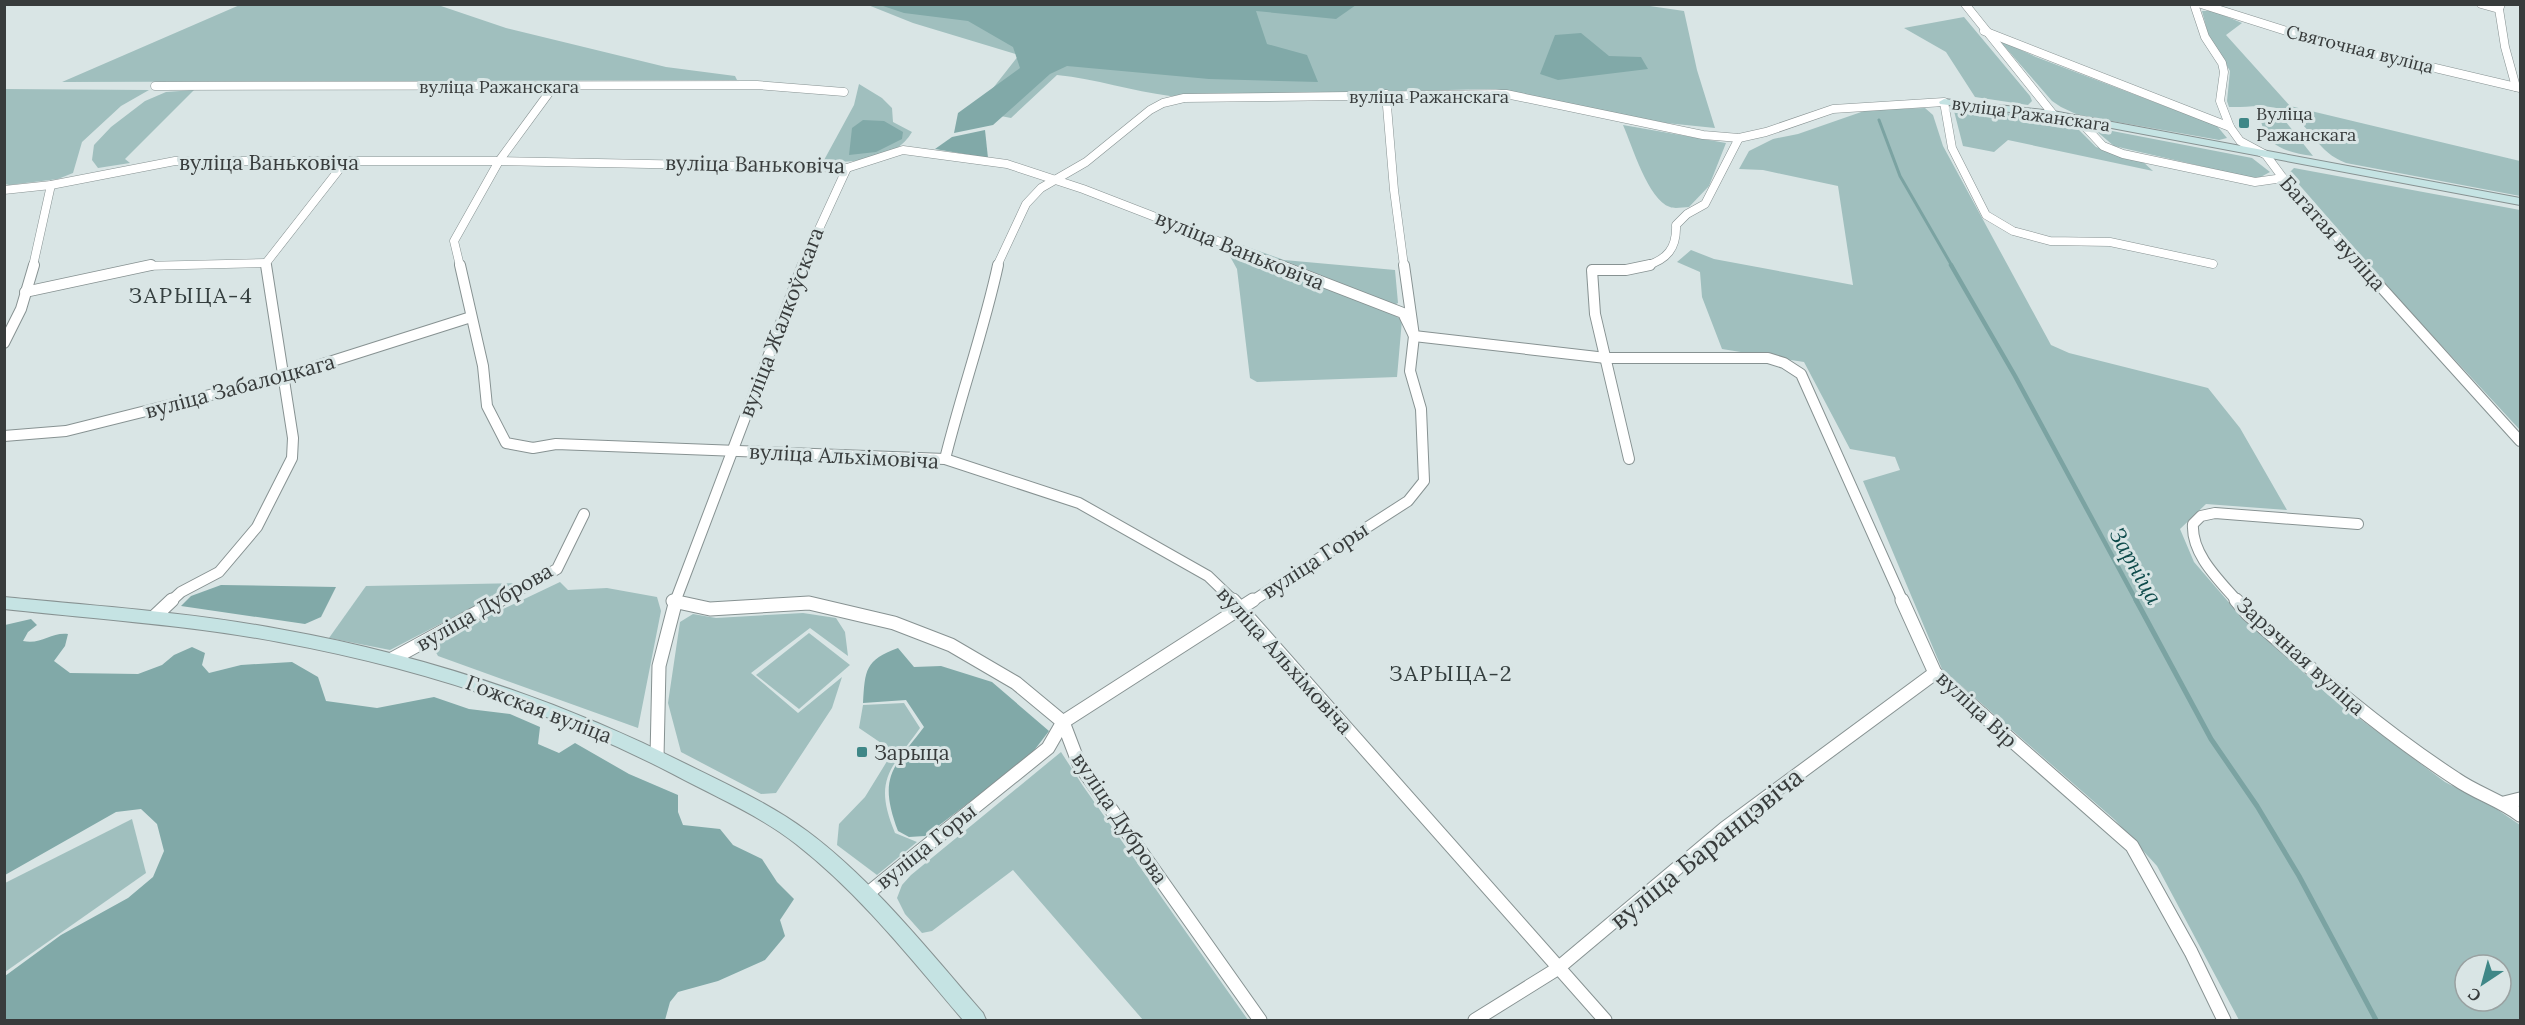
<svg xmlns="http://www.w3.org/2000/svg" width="2525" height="1025" font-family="Lora,serif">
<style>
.green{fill:#a0bfbe;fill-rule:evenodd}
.forest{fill:#81a9a8}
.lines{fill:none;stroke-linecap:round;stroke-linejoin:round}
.stream-far2{stroke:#7ba3a2;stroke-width:3}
.stream-far1{stroke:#7ba3a2;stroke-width:4.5}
.stream{stroke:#7ba3a2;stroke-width:5}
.street-far2-casing{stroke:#879292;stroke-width:9}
.street-far1-casing{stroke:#879292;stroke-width:12}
.street-casing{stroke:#879292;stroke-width:15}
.secondary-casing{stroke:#879292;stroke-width:2}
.street-far2{stroke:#fff;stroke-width:8}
.street-far1{stroke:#fff;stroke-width:10}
.street{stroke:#fff;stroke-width:13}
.secondary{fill:#c5e3e3;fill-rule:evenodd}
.poi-dot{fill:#3f8787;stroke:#d9e5e5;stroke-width:2}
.labels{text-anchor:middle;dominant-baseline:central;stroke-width:6;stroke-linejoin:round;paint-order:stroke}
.far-street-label{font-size:18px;fill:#383c3c;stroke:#d9e5e5}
.far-poi-label{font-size:18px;fill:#383c3c;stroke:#d9e5e5;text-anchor:start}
.street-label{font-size:21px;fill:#383c3c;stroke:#d9e5e5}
.poi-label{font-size:21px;fill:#383c3c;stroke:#d9e5e5;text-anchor:start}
.neighbourhood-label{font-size:22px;letter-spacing:1.5px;fill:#353f3f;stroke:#d9e5e5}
.water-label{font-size:22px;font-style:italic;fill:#0d4a4a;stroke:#d9e5e5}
.near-street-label{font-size:26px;fill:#383c3c;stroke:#d9e5e5}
</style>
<rect width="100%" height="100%" fill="#d9e5e5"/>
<!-- green -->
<g class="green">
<path d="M242,4l196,1 68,23 160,39 69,9 2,4 -675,2z"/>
<path d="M1636,4l48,7 13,59 18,58 -49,-5 -170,-34 -326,7c-38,-5 -74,-17 -113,-21l-46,43 -36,-7 44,-56 -106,-32 -45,-18z"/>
<path d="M2202,11h11l29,12 -16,12 64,71 230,55v35l-174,-33c-29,-11 -33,-34 -56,-49 -18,-12 -41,-6 -61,-7l-2,-6 3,-30 -22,-37z"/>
<path d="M1964,17l66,79 2,5 -4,4 -53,-8 -29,-45 -42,-24z"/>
<path d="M1999,40l37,17 181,69 10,12 -8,2 -141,-25 -17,-8 -9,-6z"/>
<path d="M859,84l23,14 10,10 1,14 19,10c-16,29 -59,30 -89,30l31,-57z"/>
<path d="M5,89l144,1 -28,16 -39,36 -9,31 -15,6 -49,6 -4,-1z"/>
<path d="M194,90l-69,69 5,4 -32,5 -6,-8 2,-15 17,-18 34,-26 21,-9z"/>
<path d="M1966,107l106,16 24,24 46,14 11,10 -145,-31 -14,12 -31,-6 -9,-35z"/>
<path d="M1925,108l8,7 10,31 108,199 18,8 139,35 32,40 47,82 -81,-6 -26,25 14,33 38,44 96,89 117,87 50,26 25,17v195h-281l-82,-154 -42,-46 -173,-151 -79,-188 37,-11 -5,-13 -45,-8 -46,-87 -82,-13 -20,-52 -2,-25 -23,-10 14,-12 23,9 139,26 -15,-99 -75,-16 -24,-1 10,-18 24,-12 25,-5 69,-24zM2465,965h36v36h-36z"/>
<path d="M2274,117l12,5 27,34c-24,-3 -48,-9 -52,-36z"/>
<path d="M1623,125l103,18 -17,43 -20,21c-6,0 -14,2 -19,0 -22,-7 -38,-62 -47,-82z"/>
<path d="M2102,129l150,29 18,14 -13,7 -143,-33 -19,-16z"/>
<path d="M2294,168l226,42v220l-115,-124 -116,-133z"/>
<path d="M1242,245l42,15 111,10 3,33 -4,2 -151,-57z"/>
<path d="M1227,251l162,61 13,8 -5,57 -140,5 -7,-4 -13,-109z"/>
<path d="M560,582l8,8 39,-2 50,9 4,14 -23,117 -200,-72 -5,-9 49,-28z"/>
<path d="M519,583l-129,67 -61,-12 37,-52z"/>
<path d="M803,613l33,5 9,14 3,24 -38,-28 -59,45 47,40 44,-36 -10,31 -56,85 -15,1 -80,-42 -13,-49 12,-81 13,-8 23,4z"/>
<path d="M809,633l41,32 -51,44 -43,-34z"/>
<path d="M904,703l16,25c-30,42 -47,52 -25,105l22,9 -40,33 -40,-30 2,-21 26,-27 24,-39 -5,-13 -25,-17 4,-23z"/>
<path d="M1061,752l22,34 165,234h-105l-130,-150 -81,61 -10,2 -17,-19 -8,-16 5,-13 9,-10z"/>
<path d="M132,819l14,54 -141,99v-89z"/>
</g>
<!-- forest -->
<g class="forest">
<path d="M880,5l1,-1 475,1 -20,14 -80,-8 11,33 40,11 11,27 -109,-3 -142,-13 -17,8 -57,51 -39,8 4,-20 62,-45 -7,-21 -45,-26 -64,-8z"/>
<path d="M1581,33l28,23 32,1 7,12 -90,11 -18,-6 15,-39z"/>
<path d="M863,120l21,1 19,11 -1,7 -26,13 -27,3 3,-27z"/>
<path d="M985,130l3,28 -53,-9 17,-12z"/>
<path d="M221,585l115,2 -15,30 -16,7 -124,-18 10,-10z"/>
<path d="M31,619l6,6 -9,7 -5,9c18,4 28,-9 45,-7l-3,12 -11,15 16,12 68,1 24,-9 12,-10 18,-8 13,6 -3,12 7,8 32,-8 51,-3 26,15 8,24 51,7 57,-11 35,12 41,5 30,13 -2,17 21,9 16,-10 54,31 49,21v17l5,13 37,4 13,16 29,14 15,23 17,17 -14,21 5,16 -20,24 -47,21 -40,11 -8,10 -5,18h-660v-44l56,-41 67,-37 25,-21 11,-26 -7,-27 -16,-15 -25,3 -111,63v-250z"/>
<path d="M898,648l16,19 27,-1 51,16 57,49 -20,26 -104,79 -16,1 -11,-6c-20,-54 -6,-62 26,-104l-18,-27 -43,3c2,-33 2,-43 35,-55z"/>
</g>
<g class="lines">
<!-- stream-far2 -->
<path class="stream-far2" d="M1879,120l21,56 52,90"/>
<!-- stream-far1 -->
<path class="stream-far1" d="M1951,265l64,111 122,226"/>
<!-- stream -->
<path class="stream" d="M2136,600l75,139 46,67 42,70 77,144"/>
<defs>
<g id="street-far2">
<path d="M1965,4l88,110"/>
<path d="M2194,4l11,33 17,26 2,9 -4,29 10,26 10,14 26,14 17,23 80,88"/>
<path d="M2201,4l111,35 208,49"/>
<path d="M2481,4l18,5"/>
<path d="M2501,4l-2,5 6,38 11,40"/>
<path d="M1984,31l246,96"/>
<path d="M155,86l602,-1 87,7"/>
<path d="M1386,94l8,96 10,76"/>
<path d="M2078,119l25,27 20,8 132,28 28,-4"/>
<path d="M4,190l47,-5 124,-24h324l348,7 56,-18 104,14 76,25 199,77"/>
<path d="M33,266l18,-81"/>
<path d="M144,266l122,-3"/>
<path d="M266,266v-3l79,-101"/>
<path d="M460,266l-6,-25 45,-80 55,-75"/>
<path d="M802,266l45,-98"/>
<path d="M997,266l29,-62 15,-16 45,-26 64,-52 13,-7 21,-5 322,-4 197,41 36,3 27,-6 67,-23 111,-7 8,46 34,67 27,16 37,10 60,1 103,22"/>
<path d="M1645,266c22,-6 32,-18 31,-41l11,-11 18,-10 34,-66"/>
</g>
<g id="street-far1">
<path d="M460,265l23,101 4,40 19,37 27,5 23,-4 389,15 134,44 129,73 27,26"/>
<path d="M1279,265l124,48 11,23 192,22h162l16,5 17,11 102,228"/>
<path d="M2361,265l159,176"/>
<path d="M25,292l126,-27"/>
<path d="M4,343l17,-34 13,-44"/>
<path d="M4,436l62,-5 216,-54 189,-60"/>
<path d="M945,459c16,-65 39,-129 53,-194"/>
<path d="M1629,459l-34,-145 -3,-44h34l24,-5"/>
<path d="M673,601l4,1"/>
<path d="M170,602l11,-10 38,-20 38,-45 35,-69 1,-20 -27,-173"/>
<path d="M497,602l60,-33 27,-55"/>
<path d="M675,602l128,-337"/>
<path d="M1251,602l157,-101 16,-20 -3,-72 -11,-38 4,-35 -10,-71"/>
<path d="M2238,602c-19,-22 -47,-48 -45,-78l8,-8 14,-3 143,11"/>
</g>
<g id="street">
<path d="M1233,600l372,420"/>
<path d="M1902,600l33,73 197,173 59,106 33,68"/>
<path d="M2236,600l11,13c67,59 134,117 209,166 20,14 44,21 64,36"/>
<path d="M673,601l37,8 99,-6 85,20 57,22 65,38 47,39 16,42 181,256"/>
<path d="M154,617l18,-17"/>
<path d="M392,659l108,-59"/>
<path d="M657,757l2,-91 17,-66"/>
<path d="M2504,803l16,-4"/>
<path d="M867,894l181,-146 15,-26 190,-122"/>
<path d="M1475,1020l82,-51 168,-141 210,-155"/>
</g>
<g id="secondary">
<path d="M1944,99l109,12 467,87v7l-467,-88 -113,-13 -1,-2z"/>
<path d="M4,597c92,9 184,15 275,32 141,25 279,70 407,135 41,20 84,40 121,67 67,50 121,119 176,182l3,7h-23c-52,-61 -103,-126 -167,-176 -37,-29 -82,-48 -123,-70 -124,-64 -257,-107 -394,-132 -91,-17 -183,-23 -275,-33z"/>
</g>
</defs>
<!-- street-far2 casing -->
<use href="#street-far2" class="street-far2-casing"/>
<!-- street-far1 casing -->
<use href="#street-far1" class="street-far1-casing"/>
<!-- street casing -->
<use href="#street" class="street-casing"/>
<!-- secondary casing -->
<use href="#secondary" class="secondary-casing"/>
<!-- street-far2 -->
<use href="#street-far2" class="street-far2"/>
<!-- street-far1 -->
<use href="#street-far1" class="street-far1"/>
<!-- street -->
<use href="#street" class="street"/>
<!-- secondary -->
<use href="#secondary" class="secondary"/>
</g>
<!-- markers -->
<g class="poi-dot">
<rect x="2238" y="117" width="12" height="12" rx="3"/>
<rect x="856" y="746" width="12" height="12" rx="3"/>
</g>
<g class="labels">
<!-- far-street labels -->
<g class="far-street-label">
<text transform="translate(2360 49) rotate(14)">Святочная вуліца</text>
<text x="499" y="86">вуліца Ражанскага</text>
<text x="1429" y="96">вуліца Ражанскага</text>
<text transform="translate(2031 114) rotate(8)">вуліца Ражанскага</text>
</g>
<!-- far-poi labels -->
<g class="far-poi-label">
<text x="2256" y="113">Вуліца<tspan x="2256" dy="21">Ражанскага</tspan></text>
</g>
<!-- street labels -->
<g class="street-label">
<text x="269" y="162">вуліца Ваньковіча</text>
<text transform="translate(755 164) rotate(1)">вуліца Ваньковіча</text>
<text transform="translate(2333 233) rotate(48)">Багатая вуліца</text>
<text transform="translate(1240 250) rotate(22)">вуліца Ваньковіча</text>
<text transform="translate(781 322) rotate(-69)">вуліца Жалкоўскага</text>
<text transform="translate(240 386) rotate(-15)">вуліца Забалоцкага</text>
<text transform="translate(844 456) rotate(3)">вуліца Альхімовіча</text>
<text transform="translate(1315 560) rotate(-33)">вуліца Горы</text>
<text transform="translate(484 607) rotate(-30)">вуліца Дуброва</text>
<text transform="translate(2301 656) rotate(42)">Зарэчная вуліца</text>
<text transform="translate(1285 660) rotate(48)">вуліца Альхімовіча</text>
<text transform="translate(539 709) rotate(21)">Гожская вуліца</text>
<text transform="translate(1977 709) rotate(43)">вуліца Вір</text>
<text transform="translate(1120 818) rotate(56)">вуліца Дуброва</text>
<text transform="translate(926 846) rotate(-39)">вуліца Горы</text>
</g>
<!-- poi labels -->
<g class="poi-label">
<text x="874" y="752">Зарыца</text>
</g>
<!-- neighbourhood labels -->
<g class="neighbourhood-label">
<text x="191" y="295">ЗАРЫЦА-4</text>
<text x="1451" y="673">ЗАРЫЦА-2</text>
</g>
<!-- water labels -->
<g class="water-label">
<text transform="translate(2136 566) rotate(61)">Зарніца</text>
</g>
<!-- near-street labels -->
<g class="near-street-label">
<text transform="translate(1706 848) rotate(-39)">вуліца Баранцэвіча</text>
</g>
</g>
<!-- border -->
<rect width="2525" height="1025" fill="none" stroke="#383c3c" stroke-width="12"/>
<!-- north arrow -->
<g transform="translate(2483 983) rotate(216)"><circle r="28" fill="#d9e5e5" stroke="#99a1a1" stroke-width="1.5"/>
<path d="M0-4.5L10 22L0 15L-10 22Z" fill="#3f8787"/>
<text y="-9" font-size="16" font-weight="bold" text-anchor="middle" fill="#383c3c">С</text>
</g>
</svg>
